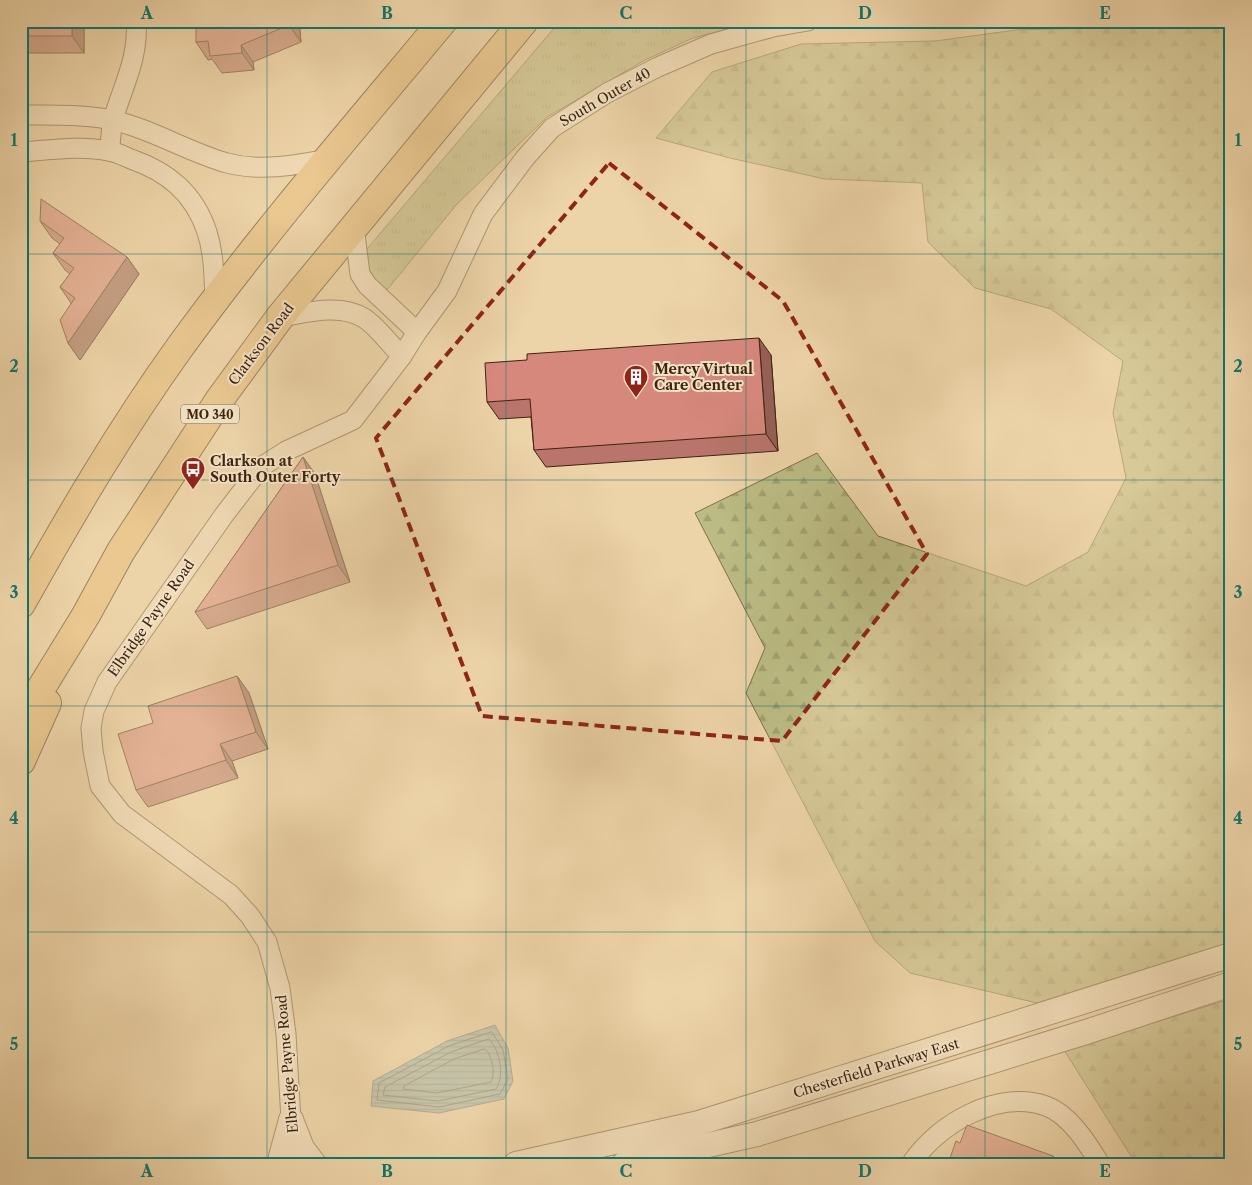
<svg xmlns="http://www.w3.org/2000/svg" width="1252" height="1185" font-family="'Libre Caslon Text',serif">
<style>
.grass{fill:url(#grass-tufts);stroke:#7e704a}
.forest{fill:url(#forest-firs);stroke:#7e704a}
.water{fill:url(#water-rules);stroke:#777b71}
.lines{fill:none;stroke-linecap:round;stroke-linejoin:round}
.shore{stroke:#6e6c60;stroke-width:1}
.minor-casing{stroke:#6a4f36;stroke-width:21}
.tertiary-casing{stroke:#6a4f36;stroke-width:26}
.primary-casing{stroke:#3f2310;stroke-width:30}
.minor{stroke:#f3e3c6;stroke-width:19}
.tertiary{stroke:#f3e3c6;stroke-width:24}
.primary{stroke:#e6ba74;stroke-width:28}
.wall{fill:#b9756c;stroke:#3f2310}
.shaded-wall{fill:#965f58;stroke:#3f2310}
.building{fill:#d7887d;stroke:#3f2310}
.marked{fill:none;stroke:#8f2418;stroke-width:4;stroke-dasharray:10 6;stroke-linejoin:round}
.grid{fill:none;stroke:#0f766e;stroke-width:1;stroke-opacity:0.55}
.labels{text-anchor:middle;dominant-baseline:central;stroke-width:4;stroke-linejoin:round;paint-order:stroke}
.shield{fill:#f3e3c6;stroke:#755d47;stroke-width:1}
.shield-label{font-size:12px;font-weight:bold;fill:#3f2310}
.street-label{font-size:14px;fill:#3f2310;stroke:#f3e3c6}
.poi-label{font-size:14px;font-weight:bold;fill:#3f2310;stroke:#f3e3c6;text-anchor:start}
.neatline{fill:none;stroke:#0f766e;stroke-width:2}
.grid-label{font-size:16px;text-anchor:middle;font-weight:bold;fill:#0f766e}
</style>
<defs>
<pattern id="grass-tufts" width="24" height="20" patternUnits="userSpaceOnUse" patternTransform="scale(1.25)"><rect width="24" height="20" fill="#bcbc85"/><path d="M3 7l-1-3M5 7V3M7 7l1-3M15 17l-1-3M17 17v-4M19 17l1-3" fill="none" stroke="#a3a172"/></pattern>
<pattern id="forest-firs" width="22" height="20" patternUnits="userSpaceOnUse" patternTransform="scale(1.25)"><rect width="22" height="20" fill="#bcbc85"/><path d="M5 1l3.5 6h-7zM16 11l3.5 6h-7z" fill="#a3a172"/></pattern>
<pattern id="water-rules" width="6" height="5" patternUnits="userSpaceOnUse" patternTransform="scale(1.25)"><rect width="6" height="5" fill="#9cb6b1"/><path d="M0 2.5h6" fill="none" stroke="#81948f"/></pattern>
</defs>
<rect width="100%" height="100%" fill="#edd4a8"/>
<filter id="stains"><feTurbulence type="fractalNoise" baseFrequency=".004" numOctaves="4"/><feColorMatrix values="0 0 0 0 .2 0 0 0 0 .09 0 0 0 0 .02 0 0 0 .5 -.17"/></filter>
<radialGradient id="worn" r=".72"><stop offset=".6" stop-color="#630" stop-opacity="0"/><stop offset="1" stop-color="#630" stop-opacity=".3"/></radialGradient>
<!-- grass -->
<path class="grass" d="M560,21h198l-65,17 -48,22 -98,57 -90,87 -70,86 -13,-1 -18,-27z"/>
<!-- forest -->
<g class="forest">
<path d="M1231,24v918l-194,61 -127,-30 -35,-32 -129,-248 19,-45 -70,-135 122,-60 61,83 148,50 62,-34 38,-74 -13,-65 10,-52 -72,-52 -76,-21 -47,-46 -6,-59 -97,-4 -95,-21 -74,-20 56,-66 89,-28 134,-3 81,-11z"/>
<path d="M1231,999v165h-95l-72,-114z"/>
</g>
<!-- water -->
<path class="water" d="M495,1025l13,23 5,33 -9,18 -65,14 -68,-7 2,-25 74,-40z"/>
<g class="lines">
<!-- shore -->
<g class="shore">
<path d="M492,1032l11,18 5,29 -8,15 -61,13 -62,-7 2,-17 70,-37z"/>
<path d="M489,1039c11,12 16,36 7,50l-58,12 -55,-6 2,-8 66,-35z"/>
<path d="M485,1049c7,5 11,25 6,33l-54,11 -34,-4 1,-3 50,-27z"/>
</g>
<defs>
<g id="minor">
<path d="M21,115c30,0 62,-1 91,5 40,9 76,32 115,43 34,9 68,2 102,-4"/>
<path d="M109,151c2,-10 2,-22 4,-31 10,-35 26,-62 23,-99"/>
<path d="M21,152c29,-2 60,-7 88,-1 7,1 15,5 22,8 37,13 63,34 76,73 7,22 7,45 8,68"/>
<path d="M354,226l6,48 7,11 50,47"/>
<path d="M280,317c26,-4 59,-14 84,1 14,9 26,27 38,38"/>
<path d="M298,1164l-7,-44 -5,-86 -6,-46 -13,-46 -17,-26 -19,-21 -109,-81 -22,-28 -7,-35 -2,-23 3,-17 13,-29 117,-167 37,-48 25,-16 67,-31 49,-64 15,-24 30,-41 36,-77 42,-56 27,-30 55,-35 51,-26 53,-23 62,-17 35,-6"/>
<path d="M911,1164c26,-40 87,-75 135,-58 23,8 42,38 54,58"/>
</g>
<g id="tertiary">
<path d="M291,1120l11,28 12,16"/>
<path d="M279,1164l12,-44"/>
<path d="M516,1164l183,-41 532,-168"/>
<path d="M624,1164l133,-30 329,-102 145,-48"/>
</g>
<g id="primary">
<path d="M21,604c49,-88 100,-175 159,-257 82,-113 174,-219 263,-326"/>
<path d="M21,721l65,-106 35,-64 99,-152 60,-82 244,-296"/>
<path d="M21,761l26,-58"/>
</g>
</defs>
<!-- minor casing -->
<use href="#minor" class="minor-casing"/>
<!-- tertiary casing -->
<use href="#tertiary" class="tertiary-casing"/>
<!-- primary casing -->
<use href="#primary" class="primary-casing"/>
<!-- minor -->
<use href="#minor" class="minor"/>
<!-- tertiary -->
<use href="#tertiary" class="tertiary"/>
<!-- primary -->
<use href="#primary" class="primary"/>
</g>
<!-- wall -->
<g class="wall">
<rect x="21" y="21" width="63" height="32"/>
<path d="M299,21l2,21 -48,20 1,8 -32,3 -10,-14 -4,1 -12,-18z"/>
<path d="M40,221l87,36 12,17 -59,86 -12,-17 3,-40 -11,-16 10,-13 -5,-4 -12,-17 7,-9 -8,-6z"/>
<path d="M771,355l7,96 -232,16 -12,-17 -3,-33 -32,2 -12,-17z"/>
<path d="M303,457l12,17 35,108 -143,47 -12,-17z"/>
<path d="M237,676l12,17 19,56 -36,12 6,17 -90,29 -12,-17 17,-67z"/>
</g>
<!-- shaded-wall -->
<g class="shaded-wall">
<path d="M72,21h12v32l-12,-17z"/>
<path d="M289,21h10l2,21 -12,-17z"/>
<path d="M241,45l12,17 1,8 -12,-17z"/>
<path d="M127,257l12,17 -59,86 -12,-17z"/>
<path d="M759,338l12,17 7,96 -12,-17z"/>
<path d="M303,457l12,17 35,108 -12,-17z"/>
<path d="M237,676l12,17 19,56 -12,-17z"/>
<path d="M220,744l12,17 6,17 -12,-18z"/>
<path d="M1053,1156l6,8h-8z"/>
</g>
<!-- building -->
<g class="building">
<rect x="21" y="21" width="51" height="15"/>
<path d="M196,21h93v4l-48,20 1,8 -32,3 -2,-15 -12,1z"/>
<path d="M41,199l86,58 -59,86 -8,-23 15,-22 -15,-11 14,-19 -21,-15 11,-15 -24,-17z"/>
<path d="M759,338l7,96 -232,16 -4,-51 -43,3 -2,-39 42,-3v-6z"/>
<path d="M303,457l35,108 -143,47z"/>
<path d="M237,676l19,56 -36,12 6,16 -90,30 -18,-56 35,-11 -5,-17z"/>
<path d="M967,1125l86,31 -2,8h-103l8,-23 4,2z"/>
</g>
<!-- marked area -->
<path d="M0 0H1252V1185H0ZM609,163l174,138 144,253 -145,187 -300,-25 -106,-278z" fill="#edd4a8" fill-opacity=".55" fill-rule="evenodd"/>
<path class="marked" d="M609,163l174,138 144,253 -145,187 -300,-25 -106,-278z"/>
<!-- grid -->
<path class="grid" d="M267,21v1143M506,21v1143M746,21v1143M985,21v1143M21,254h1210M21,480h1210M21,706h1210M21,932h1210"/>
<!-- icons -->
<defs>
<symbol id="building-pin" viewBox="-11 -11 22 30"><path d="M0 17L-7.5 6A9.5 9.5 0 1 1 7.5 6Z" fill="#8f2418" stroke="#f3e3c6"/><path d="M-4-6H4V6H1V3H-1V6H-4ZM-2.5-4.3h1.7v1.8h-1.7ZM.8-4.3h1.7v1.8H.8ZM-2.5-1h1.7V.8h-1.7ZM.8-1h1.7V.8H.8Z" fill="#fff"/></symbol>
<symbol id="bus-pin" viewBox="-11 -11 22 30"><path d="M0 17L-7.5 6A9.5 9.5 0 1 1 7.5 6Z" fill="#8f2418" stroke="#f3e3c6"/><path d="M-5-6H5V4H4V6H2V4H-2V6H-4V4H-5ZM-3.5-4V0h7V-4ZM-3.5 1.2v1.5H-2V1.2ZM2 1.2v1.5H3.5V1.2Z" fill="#fff"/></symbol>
</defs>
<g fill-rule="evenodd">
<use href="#building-pin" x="622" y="363" width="28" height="38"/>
<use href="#bus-pin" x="179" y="455" width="28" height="38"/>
</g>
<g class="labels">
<!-- shield labels -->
<rect class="shield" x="181" y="404.5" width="58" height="19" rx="4"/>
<g class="shield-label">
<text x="210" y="414">MO 340</text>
</g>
<!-- street labels -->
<g class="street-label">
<text transform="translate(605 97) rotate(-30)">South Outer 40</text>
<text transform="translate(261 344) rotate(-53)">Clarkson Road</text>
<text transform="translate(151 618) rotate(-55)">Elbridge Payne Road</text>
<text transform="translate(287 1064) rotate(-95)">Elbridge Payne Road</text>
<text transform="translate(876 1068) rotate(-17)">Chesterfield Parkway East</text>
</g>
<!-- poi labels -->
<g class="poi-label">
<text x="654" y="369">Mercy Virtual<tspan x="654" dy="16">Care Center</tspan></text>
<text x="210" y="461">Clarkson at<tspan x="210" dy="16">South Outer Forty</tspan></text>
</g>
</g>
<!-- margin -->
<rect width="1252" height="1185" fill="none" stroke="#edd4a8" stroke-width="55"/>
<rect x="28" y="28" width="1196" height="1130" class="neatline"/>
<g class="grid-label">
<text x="147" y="19">A</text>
<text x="387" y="19">B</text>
<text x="626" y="19">C</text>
<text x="865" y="19">D</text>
<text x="1105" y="19">E</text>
<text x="14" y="146">1</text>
<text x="1238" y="146">1</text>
<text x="14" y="372">2</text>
<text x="1238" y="372">2</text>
<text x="14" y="598">3</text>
<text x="1238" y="598">3</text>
<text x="14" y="824">4</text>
<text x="1238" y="824">4</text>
<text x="14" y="1050">5</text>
<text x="1238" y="1050">5</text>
<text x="147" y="1177">A</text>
<text x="387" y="1177">B</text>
<text x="626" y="1177">C</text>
<text x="865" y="1177">D</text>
<text x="1105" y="1177">E</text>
</g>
<rect width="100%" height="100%" filter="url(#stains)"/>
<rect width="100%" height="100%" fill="url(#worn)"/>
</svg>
